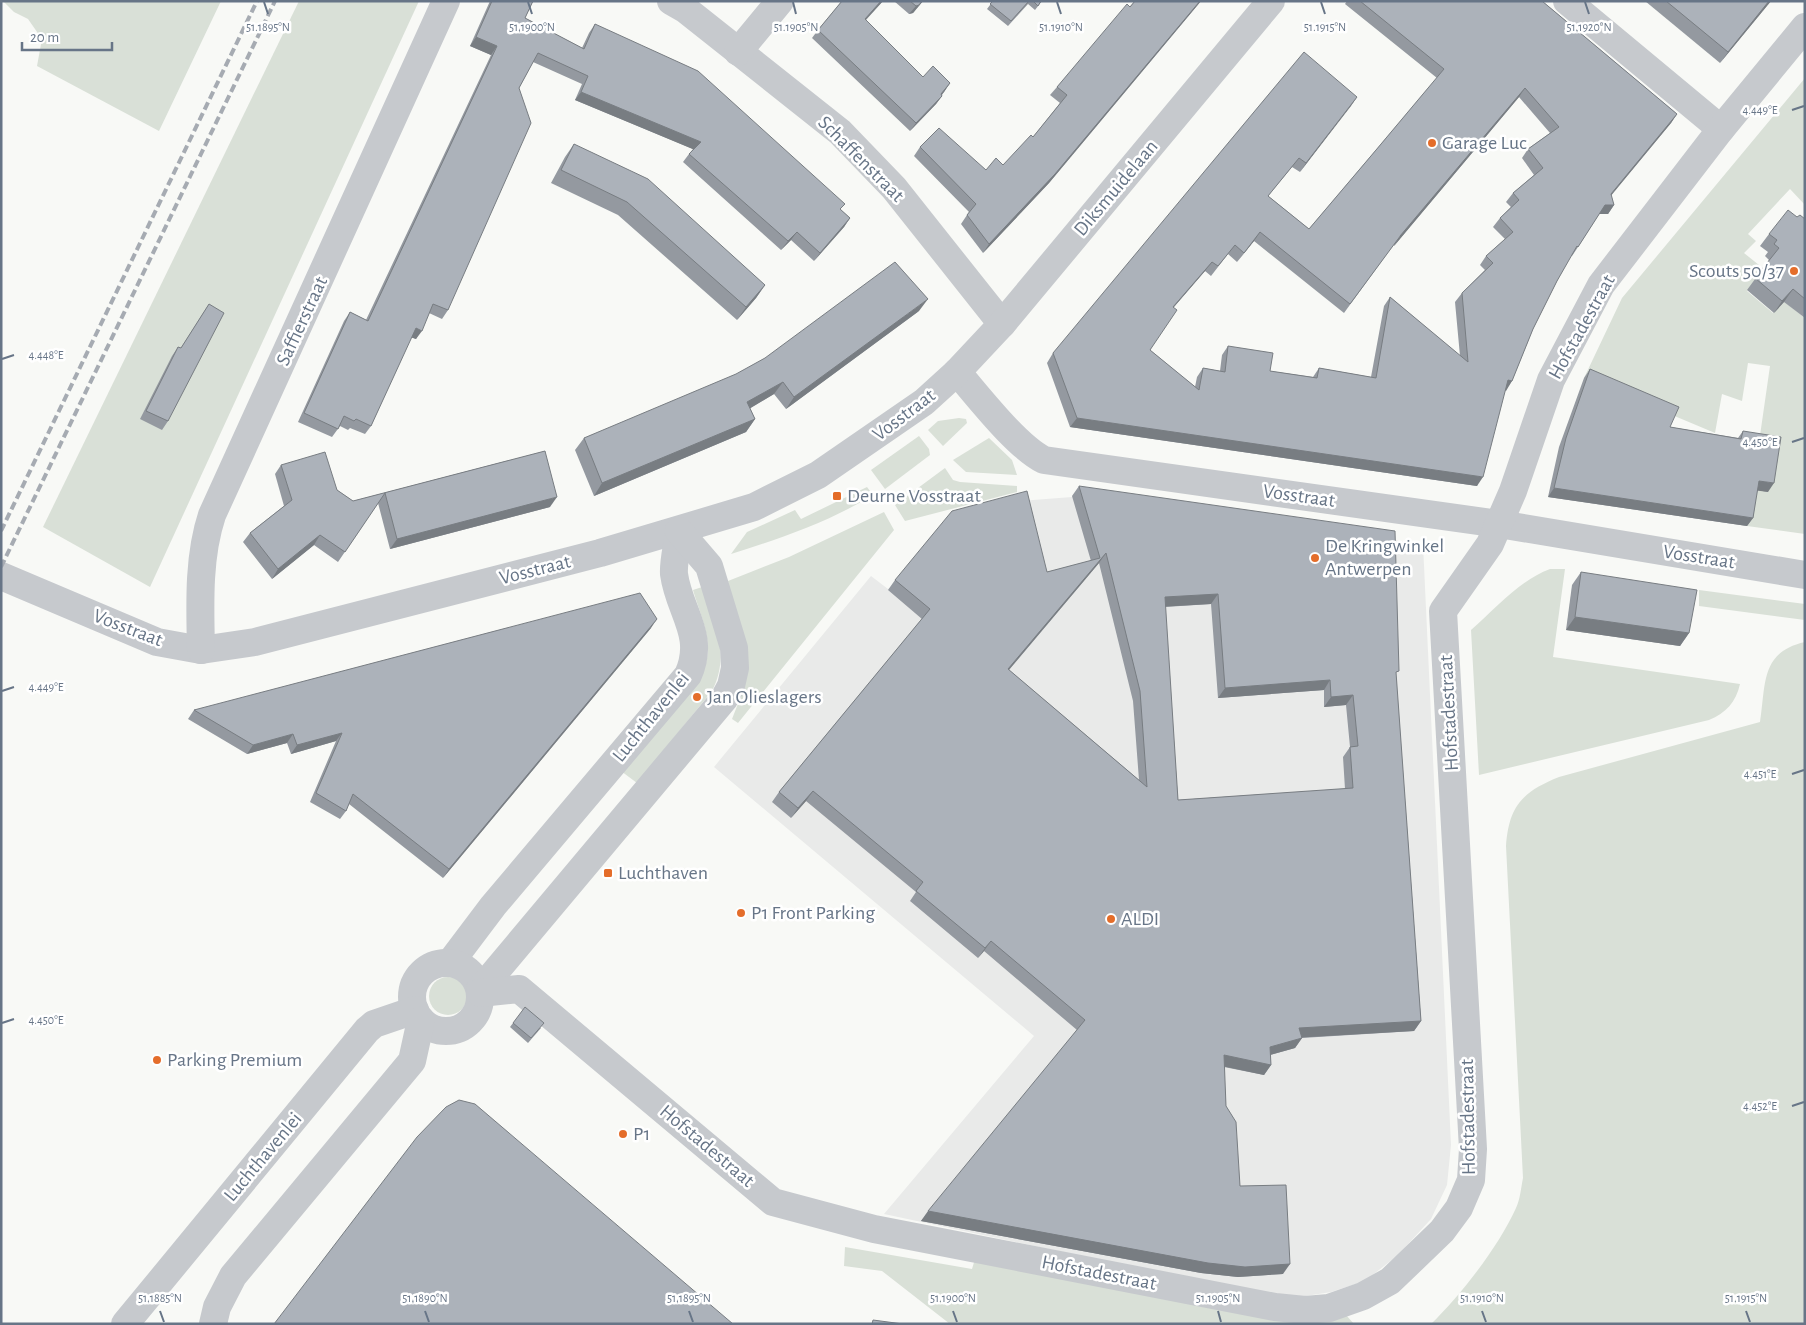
<svg xmlns="http://www.w3.org/2000/svg" width="1806" height="1325" font-family="'Alegreya Sans',sans-serif">
<style>
.built{fill:#e9eae9}
.green{fill:#d9e0d7}
.lines{fill:none;stroke-linecap:round;stroke-linejoin:round}
.minor{stroke:#c6c9cd;stroke-width:28}
.rail{stroke:#a6abb2;stroke-width:4;stroke-dasharray:8 4;stroke-linecap:butt}
.wall{fill:#9499a0;fill-rule:evenodd}
.shaded-wall{fill:#787d82}
.building{fill:#acb2ba;stroke:#787d82;fill-rule:evenodd}
.ticks{fill:none;stroke:#677587;stroke-width:2}
.poi-dot{fill:#e46d2a;stroke:#fff;stroke-width:2}
.labels{text-anchor:middle;dominant-baseline:central;stroke-width:5;stroke-linejoin:round;paint-order:stroke}
.poi-label{font-size:20px;fill:#677587;stroke:#fff;text-anchor:start}
.street-label{font-size:20px;fill:#677587;stroke:#fff}
.ticks-label{font-size:12px;text-anchor:middle;fill:#677587;stroke:#fff;stroke-width:5;stroke-linejoin:round;paint-order:stroke}
</style>
<rect width="100%" height="100%" fill="#f8f9f6"/>
<!-- built -->
<path class="built" d="M1072,497l351,47 28,601 -4,40 -16,34 -33,36 -33,26 -34,11 -38,6 -52,-8 -357,-76 150,-178 -320,-269 157,-191 17,13 132,-88z"/>
<!-- green -->
<g class="green">
<path d="M3,1h218l-62,130 -122,-65 5,-27 -14,-20 -14,-7z"/>
<path d="M299,1h120l-269,586 -107,-60z"/>
<path d="M1805,78v127l-15,-16 -42,45 8,7 -12,12 20,16 -17,22 26,22 13,-13v3l19,15v216l-58,-8 23,-160 -22,-3 -6,38 -20,-7 -7,39 -131,-55 38,-80z"/>
<path d="M959,418l7,1 1,4 -24,23 -15,-16 10,-9z"/>
<path d="M919,436l10,13 1,6 -45,34 -14,-19z"/>
<path d="M989,438l23,22 5,15 -51,-3 -13,-12z"/>
<path d="M945,468l8,12 7,2 57,4v6l-112,29 -10,-16z"/>
<path d="M867,487l6,8c-44,27 -94,44 -142,59l16,-22 48,-22 6,9z"/>
<path d="M884,512l10,18 -156,193 -6,-4 11,-28 -15,-110 61,-24z"/>
<path d="M1550,569h15l-12,88 187,27c-4,18 -14,29 -31,36l-230,55 -8,-145c25,-22 49,-50 79,-61z"/>
<path d="M702,587c12,38 29,67 10,104l-75,92 -16,-12 79,-96c18,-26 1,-57 -7,-85z"/>
<path d="M1699,590l106,14v16l-106,-14z"/>
<path d="M1805,642v682h-374c30,-29 68,-78 85,-116 4,-8 5,-20 7,-30l-17,-332c3,-40 16,-54 53,-69l201,-55c6,-37 0,-70 45,-80z"/>
<circle cx="448" cy="996" r="19"/>
<path d="M845,1247l127,22 3,-10 371,56 8,9h-404l-68,-53 -38,-5z"/>
</g>
<g class="lines">
<!-- minor -->
<g class="minor">
<path d="M671,1l14,8 155,123 54,56 108,136"/>
<path d="M1567,1l154,128"/>
<path d="M738,52l42,-51"/>
<path d="M957,372c21,24 59,74 87,88l455,64 306,51"/>
<path d="M1,576l156,66 44,8 54,-8 345,-89 154,-46 64,-32 106,-73 33,-30 45,-48 269,-323"/>
<path d="M201,650c-1,-45 -3,-93 11,-135l234,-514"/>
<path d="M450,963l43,-57 195,-231c18,-40 -9,-63 -14,-101 -1,-13 4,-30 5,-43"/>
<circle cx="446" cy="997" r="34"/>
<path d="M480,990l244,-291 7,-13 4,-18 -1,-20 -25,-82 -30,-35"/>
<path d="M480,993l39,-4 254,213 101,27 401,78 30,3 24,-2 34,-12 27,-15 52,-50 17,-23 12,-28 2,-31 -30,-538 47,-67 23,-53 38,-111 50,-95 120,-156 84,-102"/>
<path d="M125,1324l242,-294 7,-6 41,-14"/>
<path d="M213,1324l4,-17 16,-31 179,-215 9,-41"/>
</g>
<!-- rail -->
<g class="rail">
<path d="M1,531l256,-530"/>
<path d="M1,567l274,-566"/>
</g>
</g>
<!-- wall -->
<g class="wall">
<path d="M490,1h43l-8,17 57,30 7,-15 6,-9 246,186 9,8 -6,9 -30,34 -23,-21 -10,10 -98,-88 6,-8 4,-5 -118,-49 7,-16 -49,-22 -14,26 -71,222 -6,9 -13,-6 -13,26 -5,-2 -40,89 -6,8 -15,-6 -2,2 -8,-4 -8,11 -34,-15 46,-101 6,-9 16,8 125,-265 -21,-9z"/>
<path d="M842,1h41l-17,19 57,57 27,6 -8,12v1l-6,8 -26,27 -98,-93 6,-8z"/>
<path d="M894,1h29l-10,12 -4,1z"/>
<path d="M993,1h49l-7,9 -7,-6 -20,22 -21,-17z"/>
<path d="M1135,1h66l-152,182 -66,70 -22,-29 8,-12 -55,-56 6,-9 66,23 17,-5 30,-28 27,-34 -10,-8 7,-8z"/>
<path d="M1347,1h195l135,113 -6,9 -60,72 3,10 -6,9h-9l-21,33 -6,9 -1,-1 -14,26 -24,48 -21,52 -7,9 -28,96 -407,-59 -23,-64 6,-10 304,-256 -57,75 -8,-5 -24,29 41,33 67,-79 61,-72 -92,-74zM1519,97l31,36 -22,16 -6,9 12,17 -21,18 -7,9 5,5 -11,11 -7,9 12,12 -19,17 -6,9 5,5 -23,23 -7,9 5,54 -70,-59 -6,9 -13,71 -52,-9 -6,9 -43,-6 -42,-25 -6,9 -2,16 -17,-3 -6,9 -2,10 -45,-37 24,-43 31,-36 6,5 17,-22 9,8 17,-21 90,72 50,-69v2z"/>
<path d="M1645,1h126l-51,62z"/>
<path d="M574,144l191,141 -9,13 -19,22 -119,-105 -67,-32 14,-26z"/>
<path d="M1797,217l8,2v99l-21,-16 -10,11 -27,-23 22,-30 -4,-4 3,-4 -8,-6 9,-12z"/>
<path d="M209,304l-41,117 -6,9 -22,-11 32,-63 6,-9 3,1z"/>
<path d="M919,311l-133,98 -12,-15 -24,14 5,11 -9,13 -152,64 -19,-46 9,-12z"/>
<path d="M1590,369l80,58 68,11 5,-7 25,61 -11,-2 -4,28 -6,8 -199,-29 11,-50 25,-69z"/>
<path d="M545,451l5,56 -160,42 -12,-46 -40,59 -24,-17 -42,34 -29,-37 7,-9 34,-27 -9,-32 6,-9 56,25 16,11z"/>
<path d="M1079,486l317,190 25,345 -7,10 -112,7 -7,10 -25,7 1,10 -7,10 -40,-8 2,39 14,80 43,88 -45,3 -37,-4 -280,-52 156,-191 -93,-79 -6,7 -68,-57 6,-9 -110,-91 -15,17 -19,-16 7,-10 143,-173 -34,-29 7,-10 152,-8 44,-11 -19,-65zM1099,563l34,138 6,79 -130,-110zM1211,604l7,94 106,-8v17l22,-2 4,42 -7,10 2,32 -167,11 -13,-193z"/>
<path d="M1581,572l108,61 -9,13 -114,-16 6,-45z"/>
<path d="M651,628l-208,250 -94,-74 -3,7 -6,8 -30,-17 26,-61 -45,13 -4,-11 -40,11 -59,-35 6,-9z"/>
<path d="M513,1023l28,5 -13,15 -18,-16z"/>
</g>
<!-- shaded-wall -->
<g class="shaded-wall">
<path d="M881,1h2l-25,27 7,-9z"/>
<path d="M922,1h1l-10,12 -4,1 7,-8z"/>
<path d="M1200,1h1l-152,182 -66,70 6,-9z"/>
<path d="M1769,1h2l-51,62 8,-11z"/>
<path d="M476,37l21,9 -6,9 -21,-9z"/>
<path d="M950,83l-6,9 -10,11 7,-9z"/>
<path d="M1525,88l-6,9 -125,149 6,-10z"/>
<path d="M581,92l120,50 -6,8 -120,-50z"/>
<path d="M942,96l-6,8 -26,27 6,-8z"/>
<path d="M1357,97l-6,9 -51,66 6,-9z"/>
<path d="M1677,114l-6,9 -66,80 6,-9z"/>
<path d="M1605,205h9l-6,9h-9z"/>
<path d="M850,218l-6,9 -30,34 6,-8z"/>
<path d="M797,232l-6,8 -10,10 7,-9z"/>
<path d="M1260,232l-6,9 -17,21 7,-9z"/>
<path d="M1212,262l-7,9 -39,45 7,-9z"/>
<path d="M765,285l-9,13 -19,22 9,-13z"/>
<path d="M1793,289l-9,13 -10,11 8,-12z"/>
<path d="M928,299l-9,12 -133,98 8,-12z"/>
<path d="M416,328l6,3 -6,8 -6,-2z"/>
<path d="M1508,380l4,1 -6,10 -4,-2z"/>
<path d="M783,382l-9,12 -35,21 8,-13z"/>
<path d="M1077,418l406,59 -6,9 -407,-59z"/>
<path d="M755,419l-9,13 -152,64 8,-13z"/>
<path d="M1759,481l15,2 -6,9 -15,-2z"/>
<path d="M1554,488l199,30 -6,8 -199,-29z"/>
<path d="M557,497l-7,10 -160,42 7,-10z"/>
<path d="M320,535l-6,10 -42,34 6,-10z"/>
<path d="M1106,553l-7,10 -98,116 7,-10z"/>
<path d="M1218,594l-7,10 -53,3 7,-10z"/>
<path d="M1575,617l114,16 -9,13 -114,-16z"/>
<path d="M657,619l-6,9 -208,250 6,-9z"/>
<path d="M1330,680l-6,10 -106,8 7,-10z"/>
<path d="M1353,695l-7,10 -22,2 7,-10z"/>
<path d="M342,733l-6,8 -45,13 6,-9z"/>
<path d="M293,734l-6,9 -40,11 6,-9z"/>
<path d="M813,791l-7,10 -15,17 7,-10z"/>
<path d="M991,941l-7,10 -6,7 7,-10z"/>
<path d="M1421,1021l-7,10 -122,7 7,-10z"/>
<path d="M1302,1038l-7,10 -32,9 7,-10z"/>
<path d="M1224,1055l47,10 -7,10 -47,-10z"/>
<path d="M928,1211l362,53 -7,10 -45,3 -37,-4 -280,-52z"/>
</g>
<!-- building -->
<g class="building">
<path d="M492,1h41l-8,17 59,31 11,-25 103,47 147,133 -5,5 10,9 -30,35 -23,-21 -9,9 -99,-87 12,-12 -120,-50 7,-16 -50,-23 -19,35 12,35 -83,187 -15,-6 -11,27 -6,-3 -45,98 -15,-7 -2,2 -10,-5 -6,13 -34,-16 46,-101 18,9 129,-275 -21,-9z"/>
<path d="M842,1h39l-16,18 58,58 10,-11 17,17 -9,11 1,2 -26,27 -98,-93z"/>
<path d="M910,1h12l-3,4 -3,1z"/>
<path d="M993,1h36l-18,20 -21,-17z"/>
<path d="M1033,1h8l-3,5z"/>
<path d="M1135,1h65l-145,173 -66,70 -22,-29 9,-11 -56,-57 19,-19 47,42 10,-12 7,7 28,-30 2,2 34,-42 -10,-8 70,-83 3,3z"/>
<path d="M1360,1h182l135,113 -66,80 3,11h-9l-27,42 -1,-1 -20,35 -24,48 -21,52 -4,-1 -25,97 -406,-59 -24,-65 251,-301 53,45 -51,66 -7,-5 -31,38 41,33 67,-79 68,-81zM1525,88l34,39 -31,22 15,19 -30,25 6,7 -19,18 13,14 -27,24 7,7 -31,30 6,69 -78,-65 -14,81 -57,-10 -2,10 -47,-7 3,-18 -45,-7 -3,26 -22,-4 -4,22 -49,-40 27,-40 -4,-3 39,-45 6,4 17,-21 9,8 16,-21 90,72 51,-69 -1,1z"/>
<path d="M1666,1h103l-41,51z"/>
<path d="M574,144l74,35 117,106 -19,22 -119,-105 -66,-32z"/>
<path d="M1788,210l9,7 3,-2 5,4v80l-12,-10 -11,12 -27,-23 24,-30 -5,-4 3,-4 -8,-6z"/>
<path d="M895,262l33,37 -134,98 -11,-15 -36,20 8,17 -153,64 -18,-45 152,-64 29,-16z"/>
<path d="M209,304l15,9 -56,108 -22,-10 32,-64 3,1z"/>
<path d="M1590,369l89,38 -9,20 71,12 2,-8 38,6 -7,46 -15,-2 -6,37 -199,-30 12,-50z"/>
<path d="M545,451l12,46 -160,42 -12,-46 -40,59 -25,-17 -42,34 -28,-36 42,-33 -11,-35 44,-13 12,38 16,11z"/>
<path d="M1079,486l316,45 4,140 -3,1 25,349 -122,7 3,10 -32,9 1,18 -47,-10 2,51 10,16 4,64 46,-1 4,79 -45,3 -37,-4 -280,-52 157,-191 -94,-79 -6,7 -69,-57 7,-9 -110,-91 -15,17 -19,-16 151,-183 -35,-29 57,-69 75,-20 20,81 53,-14zM1106,553l34,138 7,96 -139,-118zM1218,594l7,94 105,-8 1,17 22,-2 5,51 -8,1 3,41 -175,12 -13,-203z"/>
<path d="M1581,572l116,18 -8,43 -114,-16z"/>
<path d="M640,593l17,26 -208,250 -96,-75 -7,17 -30,-18 26,-60 -45,12 -4,-11 -40,11 -59,-35z"/>
<path d="M525,1007l19,16 -13,15 -18,-15z"/>
<path d="M459,1100l16,4 258,220h-459l143,-187 29,-30z"/>
<path d="M873,1320l30,4h-31z"/>
</g>
<!-- ticks -->
<path class="ticks" d="M264,2l4,12M528,2l4,12M793,2l3,12M1057,2l4,12M1321,2l4,12M1585,2l4,12M1792,110l12,-4M2,359l12,-4M1792,442l12,-4M2,691l12,-4M1792,774l12,-4M2,1023l12,-4M1792,1106l12,-4M160,1311l4,11M425,1311l4,11M689,1311l4,11M953,1311l4,11M1218,1311l3,11M1482,1311l4,11M1746,1311l4,11"/>
<!-- markers -->
<g class="poi-dot">
<circle cx="1432" cy="143" r="5"/>
<circle cx="1794" cy="271" r="5"/>
<rect x="832" y="491" width="10" height="10" rx="2.5"/>
<circle cx="1315" cy="558" r="5"/>
<circle cx="697" cy="697" r="5"/>
<rect x="603" y="868" width="10" height="10" rx="2.5"/>
<circle cx="741" cy="913" r="5"/>
<circle cx="1111" cy="919" r="5"/>
<circle cx="157" cy="1060" r="5"/>
<circle cx="623" cy="1134" r="5"/>
</g>
<g class="labels">
<!-- poi labels -->
<g class="poi-label">
<text x="1442" y="143">Garage Luc</text>
<text x="1784" y="271" text-anchor="end">Scouts 50/37</text>
<text x="847" y="496">Deurne Vosstraat</text>
<text x="1325" y="546">De Kringwinkel<tspan x="1325" dy="23">Antwerpen</tspan></text>
<text x="707" y="697">Jan Olieslagers</text>
<text x="618" y="873">Luchthaven</text>
<text x="751" y="913">P1 Front Parking</text>
<text x="1121" y="919">ALDI</text>
<text x="167" y="1060">Parking Premium</text>
<text x="633" y="1134">P1</text>
</g>
<!-- street labels -->
<g class="street-label">
<text transform="translate(861 159) rotate(45)">Schaffenstraat</text>
<text transform="translate(1116 188) rotate(-50)">Diksmuidelaan</text>
<text transform="translate(302 321) rotate(-65)">Saffierstraat</text>
<text transform="translate(1582 327) rotate(-61)">Hofstadestraat</text>
<text transform="translate(904 415) rotate(-37)">Vosstraat</text>
<text transform="translate(1299 496) rotate(8)">Vosstraat</text>
<text transform="translate(1699 557) rotate(9)">Vosstraat</text>
<text transform="translate(535 570) rotate(-14)">Vosstraat</text>
<text transform="translate(128 628) rotate(21)">Vosstraat</text>
<text transform="translate(1449 713) rotate(-93)">Hofstadestraat</text>
<text transform="translate(651 717) rotate(-51)">Luchthavenlei</text>
<text transform="translate(1468 1117) rotate(-91)">Hofstadestraat</text>
<text transform="translate(707 1146) rotate(40)">Hofstadestraat</text>
<text transform="translate(263 1157) rotate(-50)">Luchthavenlei</text>
<text transform="translate(1099 1273) rotate(11)">Hofstadestraat</text>
</g>
</g>
<g class="ticks-label">
<text x="268" y="31">51.1895°N</text>
<text x="532" y="31">51.1900°N</text>
<text x="796" y="31">51.1905°N</text>
<text x="1061" y="31">51.1910°N</text>
<text x="1325" y="31">51.1915°N</text>
<text x="1589" y="31">51.1920°N</text>
<text x="1760" y="114">4.449°E</text>
<text x="46" y="359">4.448°E</text>
<text x="1760" y="446">4.450°E</text>
<text x="46" y="691">4.449°E</text>
<text x="1760" y="778">4.451°E</text>
<text x="46" y="1024">4.450°E</text>
<text x="1760" y="1110">4.452°E</text>
<text x="160" y="1302">51.1885°N</text>
<text x="425" y="1302">51.1890°N</text>
<text x="689" y="1302">51.1895°N</text>
<text x="953" y="1302">51.1900°N</text>
<text x="1218" y="1302">51.1905°N</text>
<text x="1482" y="1302">51.1910°N</text>
<text x="1746" y="1302">51.1915°N</text>
</g>
<!-- border -->
<rect width="1806" height="1325" fill="none" stroke="#677587" stroke-width="5"/>
<!-- scale -->
<path d="M22 42v8h90v-8" fill="none" stroke="#677587" stroke-width="2.5"/>
<text x="30" y="42" font-size="15" fill="#677587" stroke="#ffffff" stroke-width="4" paint-order="stroke">20 m</text>
</svg>
